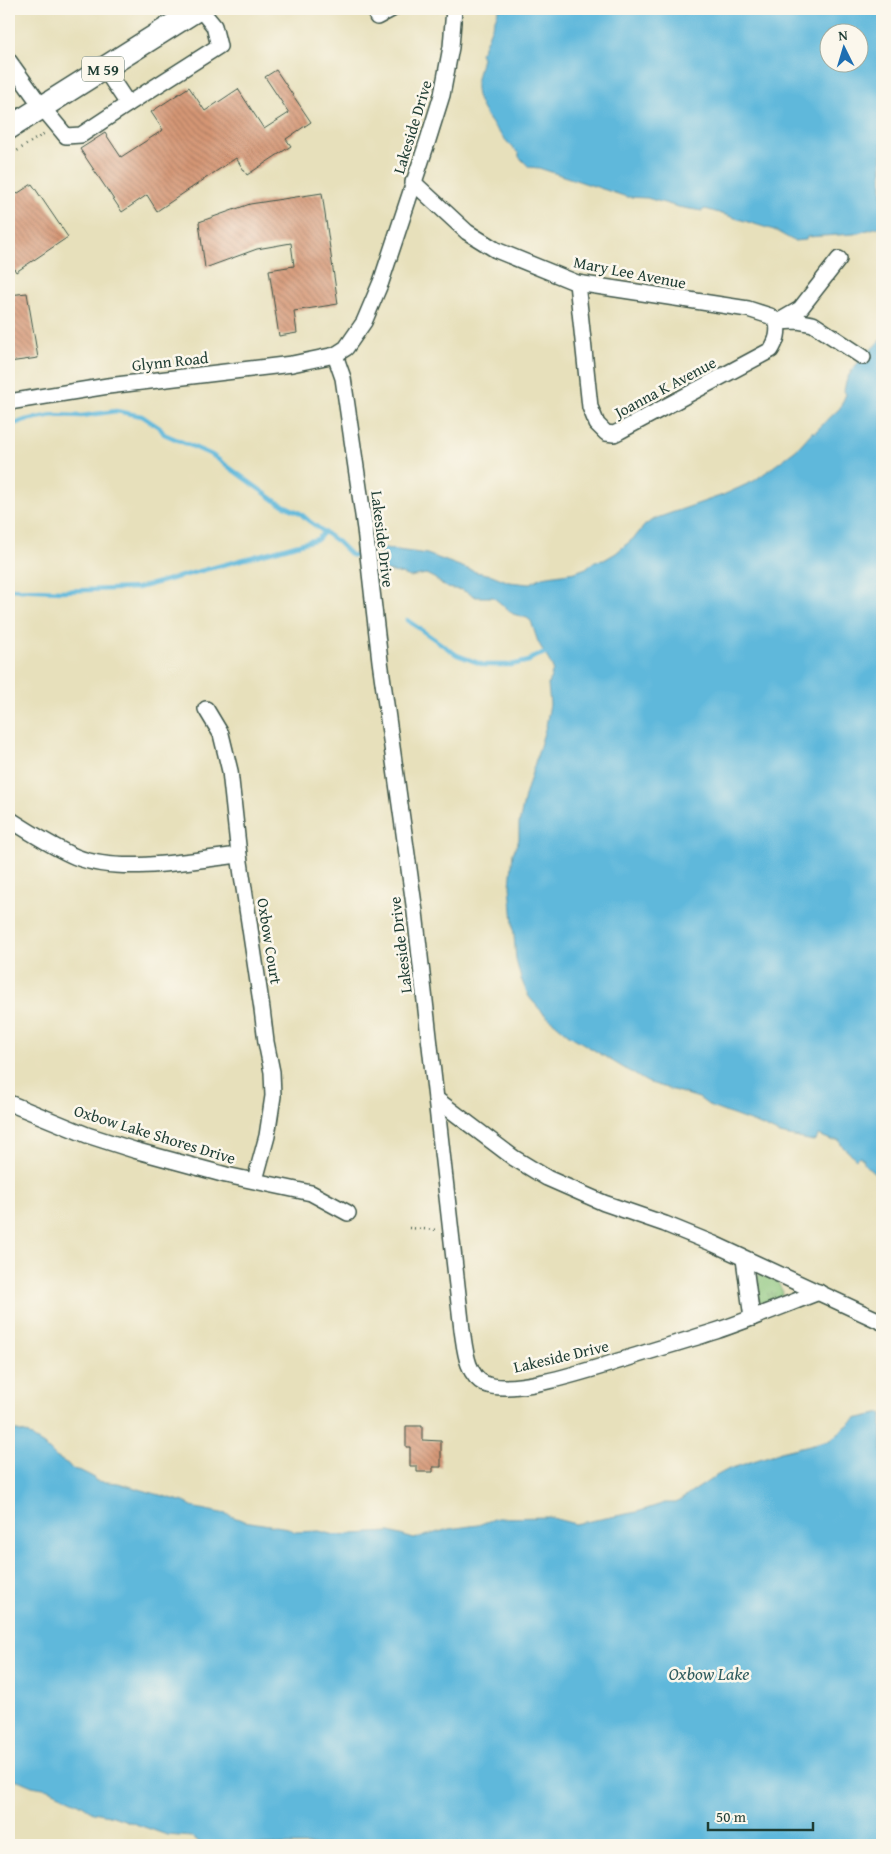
<svg xmlns="http://www.w3.org/2000/svg" width="891" height="1854" font-family="'Gentium Book Plus',serif">
<style>
.grass{fill:url(#grass-tufts);stroke:#548057}
.water{fill:#5eb8db;stroke:#3e7a88;fill-rule:evenodd}
.lines{fill:none;stroke-linecap:round;stroke-linejoin:round}
.stream{stroke:#5eb8db;stroke-width:4.5}
.building{fill:url(#building-back-hatch)}
.minor-casing{stroke:#3d5548;stroke-width:18}
.highway-casing{stroke:#3d5548;stroke-width:25}
.path{stroke:#3d5548;stroke-width:2.5;stroke-dasharray:1 4;stroke-linecap:butt}
.minor{stroke:#fff;stroke-width:15}
.highway{stroke:#fff;stroke-width:22}
.labels{text-anchor:middle;dominant-baseline:central;stroke-width:5;stroke-linejoin:round;paint-order:stroke}
.shield{fill:#fbf7ec;stroke:#61756b;stroke-width:1}
.shield-label{font-size:15px;font-weight:bold;fill:#1f3d34}
.street-label{font-size:16px;fill:#1f3d34;stroke:#fbf7ec}
.water-label{font-size:18px;font-style:italic;fill:#2f5c5e;stroke:#fbf7ec}
</style>
<defs>
<pattern id="grass-tufts" width="24" height="20" patternUnits="userSpaceOnUse" patternTransform="scale(1.25)"><rect width="24" height="20" fill="#89c47a"/><path d="M3 7l-1-3M5 7V3M7 7l1-3M15 17l-1-3M17 17v-4M19 17l1-3" fill="none" stroke="#6fa065"/></pattern>
<pattern id="building-back-hatch" width="6" height="6" patternUnits="userSpaceOnUse" patternTransform="scale(1.25)"><rect width="6" height="6" fill="#d59675"/><path d="M-1 5l2 2M0 0l6 6M5-1l2 2" fill="none" stroke="#ac7c61"/></pattern>
</defs>
<rect width="100%" height="100%" fill="#fbf7ec"/>
<filter id="ink" filterUnits="userSpaceOnUse"><feTurbulence type="fractalNoise" baseFrequency=".02" numOctaves="2"/><feDisplacementMap in="SourceGraphic" scale="10" xChannelSelector="R" yChannelSelector="G"/><feConvolveMatrix kernelMatrix="1 2 1 2 8 2 1 2 1" color-interpolation-filters="sRGB"/></filter>
<filter id="wash" filterUnits="userSpaceOnUse"><feTurbulence type="fractalNoise" baseFrequency=".0096" numOctaves="4" result="noise"/><feDisplacementMap in="SourceGraphic" scale="20" xChannelSelector="R" yChannelSelector="G"/><feGaussianBlur stdDeviation="1.12" result="paint"/><feColorMatrix in="noise" values="0 0 0 0 0 0 0 0 0 0 0 0 0 0 0 0 0 1.4 0 .05"/><feComposite in="paint" operator="in"/></filter>
<g filter="url(#wash)">
<rect width="100%" height="100%" fill="#e7e0bb"/>
<!-- grass -->
<path class="grass" d="M760,1274l17,7 6,11c-2,11 -16,12 -25,9l-3,-24z"/>
<!-- water -->
<g class="water">
<path d="M499,9h383v217l-28,8 -47,3 -1,3 -12,1 -20,-11 -65,-20 -4,-1 -3,2 -24,-4 -31,-9 -20,-1 -88,-29 -10,-1 -10,-10v-3c-15,-15 -45,-46 -43,-69 1,-9 4,-18 6,-27l-2,-5 3,-4zM828,32h30v30h-30z"/>
<path d="M882,338v841l-19,-16 1,-3 -5,-4 -3,3 -14,-13 -3,-6h-8l-12,-5 -3,5 -3,1 -33,-7 -22,-10 -47,-17 -12,-9 -52,-16 -78,-47 -26,-22 -14,-16 -8,-18 -5,-19 -6,-74 3,-33 6,-14v-15l6,-28 21,-70 4,-22 -2,-19 5,-15 -1,-4 -14,-24 -7,-21 -4,-3 -14,-4 -20,-17h-17l-14,-7 -15,-2 -13,-10 -8,-4 -16,3 -12,-4 -16,-3 -3,-10 3,-13 8,2 37,5 49,18 16,3 17,7 20,2 13,-7 33,-5 11,-4 9,-7 9,-1 12,-7 19,-16 10,-12 9,-6 69,-24 31,-14 42,-31 17,-19 1,2 26,-25 6,-14 -2,-3c1,-5 2,-11 5,-16 8,-14 23,-25 33,-37z"/>
<path d="M882,1413v432h-681l-4,-5 -5,-3 -25,-2 -57,-20 -17,-3 -14,-9 -30,-14 -17,-3 -14,-6 -9,-1v-350l20,5 5,5 10,6 12,12 12,7 4,5 9,2 12,6 3,4 22,2 66,19 12,6 30,6 18,7 44,7 7,4 24,-1 16,4 55,-3 24,7 35,-10 29,-4 19,-7 52,-1 26,7 62,-12 28,-9h11l40,-27 13,-7 52,-17 49,-12 25,-21z"/>
</g>
<g class="lines">
<!-- stream -->
<g class="stream">
<path d="M9,426l16,-6 28,-5 29,1 34,-5 26,5 18,12 4,6 48,21 65,47 23,11 9,8 29,21 13,13 28,5"/>
<path d="M9,589l53,2 76,-3 180,-49 6,-7"/>
<path d="M407,620l50,35 27,10h27l18,-4 3,-3 13,-5"/>
</g>
</g>
<g id="blocks">
<!-- building -->
<g class="building">
<path d="M276,70l35,52 -25,17 5,7 -44,29 -11,-17 -79,53 -10,-16 -25,17 -42,-63 25,-16 16,24 42,-27 -12,-18 38,-25 16,24 33,-22 26,40 25,-16 -24,-36z"/>
<path d="M32,184l36,53 -52,35 -7,-11v-62z"/>
<path d="M322,193l16,111 -44,7 3,22 -18,3 -10,-66 25,-4 -3,-23 -34,6 -52,19 -6,-46 51,-18z"/>
<path d="M27,293l11,65 -29,4v-67z"/>
<path d="M406,1426h16v14l19,1v26h-8v5h-16v-6h-7v-19h-4z"/>
</g>
</g>
</g>
<g filter="url(#ink)">
<use href="#blocks" fill-opacity="0" stroke="#3d5548" stroke-width="1"/>
<g class="lines">
<defs>
<g id="minor">
<path d="M377,17l15,-8"/>
<path d="M9,61l33,46 24,29 15,-1 47,-31 -24,-36"/>
<path d="M128,104l91,-58 -5,-20 -14,-17"/>
<path d="M413,182l54,50 29,18 81,33 171,26 22,7 7,6"/>
<path d="M577,283l13,124 7,17 9,9 8,1 6,-3 151,-81c6,-10 8,-17 6,-28"/>
<path d="M781,320l19,-11 39,-50"/>
<path d="M777,322l20,-1 16,3 50,33"/>
<path d="M335,355l8,23 22,151 15,132 35,251 21,187 78,59 33,20 57,25 61,21 49,20 168,78"/>
<path d="M9,402l99,-16 184,-22 43,-9 11,-7 18,-26 17,-40 47,-142 14,-45 9,-48 3,-38"/>
<path d="M206,709l15,25 9,37 9,84 23,154 4,33 6,30 1,24 -6,40 -12,44"/>
<path d="M9,819c21,13 43,28 67,38 46,18 115,3 163,-2"/>
<path d="M436,1099l26,231c3,18 4,45 23,54 28,12 107,-15 137,-24 31,-10 63,-19 94,-29 35,-12 69,-26 103,-39"/>
<path d="M9,1103l78,32 47,15 92,25 85,18 37,20"/>
<path d="M744,1259l8,59"/>
</g>
<path id="highway" d="M9,128l189,-119"/>
</defs>
<!-- minor casing -->
<use href="#minor" class="minor-casing"/>
<!-- highway casing -->
<use href="#highway" class="highway-casing"/>
<!-- path -->
<g class="path">
<path d="M9,156l36,-23"/>
<path d="M409,1228l28,2"/>
</g>
<!-- minor -->
<use href="#minor" class="minor"/>
<!-- highway -->
<use href="#highway" class="highway"/>
</g>
</g>
<g class="labels">
<!-- shield labels -->
<rect class="shield" x="82" y="56.5" width="42" height="25" rx="4"/>
<g class="shield-label">
<text x="103" y="69">M 59</text>
</g>
<!-- street labels -->
<g class="street-label">
<text transform="translate(412 127) rotate(-73)">Lakeside Drive</text>
<text transform="translate(630 272) rotate(11)">Mary Lee Avenue</text>
<text transform="translate(170 361) rotate(-6)">Glynn Road</text>
<text transform="translate(665 387) rotate(-28)">Joanna K Avenue</text>
<text transform="translate(383 539) rotate(83)">Lakeside Drive</text>
<text transform="translate(270 941) rotate(81)">Oxbow Court</text>
<text transform="translate(400 945) rotate(-97)">Lakeside Drive</text>
<text transform="translate(155 1134) rotate(17)">Oxbow Lake Shores Drive</text>
<text transform="translate(561 1356) rotate(-13)">Lakeside Drive</text>
</g>
<!-- water labels -->
<g class="water-label">
<text x="709" y="1673">Oxbow Lake</text>
</g>
</g>
<!-- margin -->
<rect width="891" height="1854" fill="none" stroke="#fbf7ec" stroke-width="30"/>
<!-- north arrow -->
<g transform="translate(844 48) rotate(355)"><circle r="24" fill="#fbf7ec" stroke="#a3ada2"/>
<path d="M0-4L9 19L0 12L-9 19Z" fill="#1f6fb2"/>
<text y="-8" font-size="14" font-weight="bold" text-anchor="middle" fill="#1f3d34">N</text>
</g>
<!-- scale -->
<path d="M708 1822v8h105v-8" fill="none" stroke="#1f3d34" stroke-width="2.5"/>
<text x="716" y="1822" font-size="15" fill="#1f3d34" stroke="#fbf7ec" stroke-width="4" paint-order="stroke">50 m</text>
</svg>
